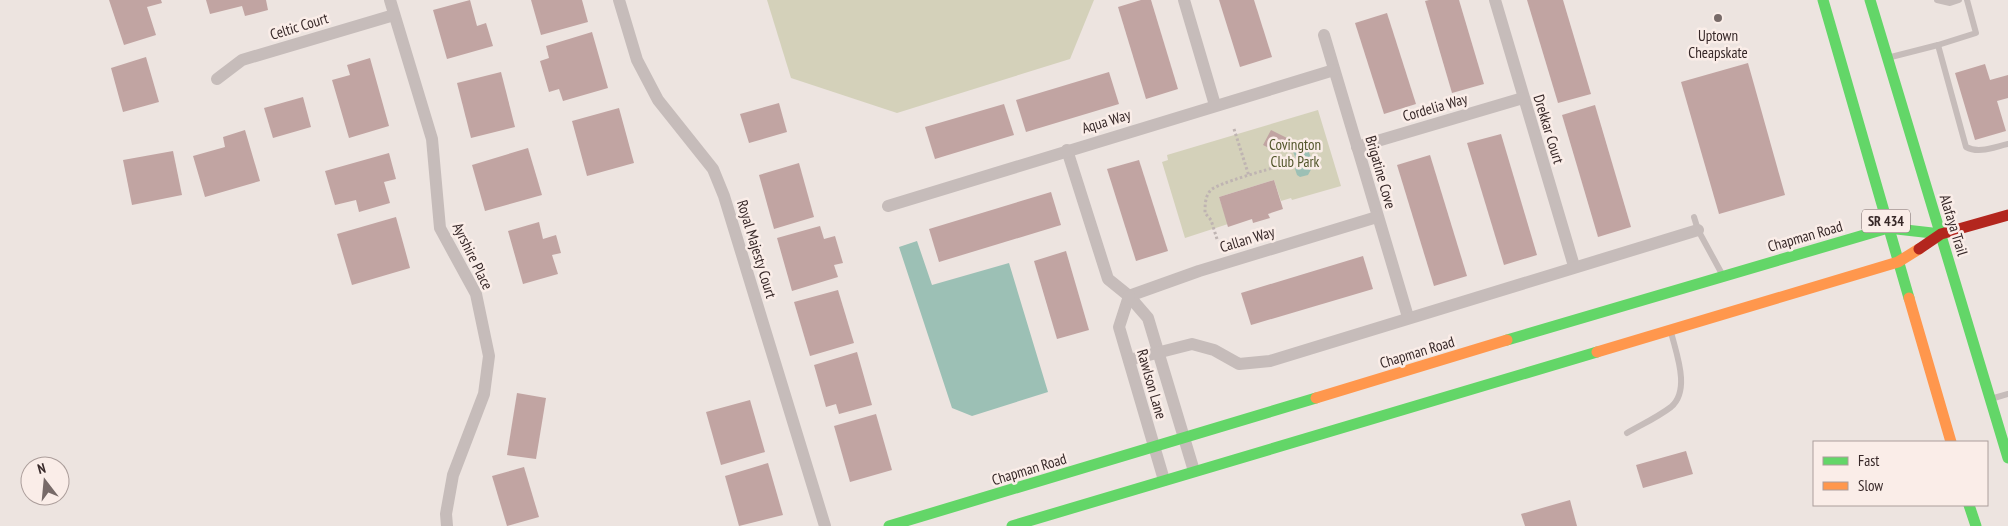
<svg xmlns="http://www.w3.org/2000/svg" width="2008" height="526" font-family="'PT Sans Narrow',sans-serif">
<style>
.green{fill:#d4d1ba}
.water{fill:#9cc0b5}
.building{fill:#c1a4a2}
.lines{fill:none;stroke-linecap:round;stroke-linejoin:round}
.path{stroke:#bfb4b2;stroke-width:3;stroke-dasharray:2.5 2.5;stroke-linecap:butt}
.lane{stroke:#c6bcba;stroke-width:6}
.street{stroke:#c6bcba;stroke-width:12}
.fast{stroke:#63d668;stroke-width:11}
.slow{stroke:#ff974d;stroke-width:11}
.jam{stroke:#b3261e;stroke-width:11}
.poi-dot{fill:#776a68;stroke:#faede8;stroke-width:2}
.labels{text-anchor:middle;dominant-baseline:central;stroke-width:5;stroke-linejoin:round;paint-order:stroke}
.shield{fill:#faede8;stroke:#726362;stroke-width:1}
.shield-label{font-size:14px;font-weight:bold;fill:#372828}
.street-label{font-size:15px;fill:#372828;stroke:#faede8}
.poi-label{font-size:15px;fill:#372828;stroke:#faede8}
.park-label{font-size:15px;fill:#52562b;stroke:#faede8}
</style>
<rect width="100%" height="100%" fill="#ede4e0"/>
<!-- green -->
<g class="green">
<path d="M767,0h327l-24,59 -173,54 -106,-35z"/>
<path d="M1318,110l23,76 -49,14 -1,-2 -10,3 -7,-21 -55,17 9,27 -43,14 -23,-76 6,-2 -1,-5z"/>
</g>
<!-- water -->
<g class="water">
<path d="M1300,144l6,2 8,18 -6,11 -8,2 -3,-2 -2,-6 3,-5 -6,-15z"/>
<path d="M917,241l15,44 77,-22 39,129 -76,24 -20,-8 -53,-161z"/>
</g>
<!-- building -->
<g class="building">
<path d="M109,0h52l1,3 -15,4 9,28 -32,10z"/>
<path d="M206,0h60l2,10 -23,6 -3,-10 -32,8z"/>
<path d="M470,0l7,26 9,-3 7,23 -46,13 -14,-49z"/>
<path d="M531,0h51l6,22 -47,13z"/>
<path d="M1141,0h10l27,89 -32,10 -28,-92z"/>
<path d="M1219,0h35l18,57 -32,10z"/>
<path d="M1429,0h30l25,84 -32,9 -27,-92z"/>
<path d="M1527,0h36l28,94 -33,9z"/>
<path d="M1387,13l29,91 -32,10 -29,-91z"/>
<path d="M592,32l16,56 -45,13 -4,-12 -10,3 -9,-31 9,-3 -3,-12z"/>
<path d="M146,57l13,45 -36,10 -12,-44z"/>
<path d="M370,58l19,68 -40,12 -17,-58 18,-5 -3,-10z"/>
<path d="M1748,63l37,132 -66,19 -38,-132z"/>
<path d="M1985,64l5,16 18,-5v23l-11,3 9,30 -31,9 -20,-67z"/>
<path d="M501,72l14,55 -44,11 -14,-55z"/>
<path d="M1109,72l10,32 -93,28 -10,-32z"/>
<path d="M303,97l8,30 -38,11 -9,-30z"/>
<path d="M779,103l8,29 -38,11 -9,-29z"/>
<path d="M1004,104l10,31 -79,24 -10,-32z"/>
<path d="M1595,105l36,122 -33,10 -36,-122z"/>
<path d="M619,108l15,55 -47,13 -15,-55z"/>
<path d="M245,130l15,51 -55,16 -12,-41 32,-9 -2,-10z"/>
<path d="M1271,130l16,8 -8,15 -16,-8z"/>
<path d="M1501,134l36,121 -33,10 -37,-122z"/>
<path d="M528,148l14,47 -57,16 -13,-46z"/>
<path d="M173,151l9,44 -50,10 -9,-45z"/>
<path d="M389,153l7,26 -12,3 6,21 -31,9 -3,-12 -21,5 -10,-34z"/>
<path d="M1430,155l37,121 -33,10 -37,-121z"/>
<path d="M1139,160l29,91 -32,10 -29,-92z"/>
<path d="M799,163l15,54 -40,12 -15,-54z"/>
<path d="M1274,180l9,29 -15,5 2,4 -17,5 -1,-4 -24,8 -9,-30z"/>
<path d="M1051,192l10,33 -122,37 -10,-33z"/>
<path d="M396,217l14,51 -58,17 -15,-51z"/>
<path d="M539,222l4,17 13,-4 5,18 -9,2 6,19 -35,10 -15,-53z"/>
<path d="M820,226l4,13 11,-3 8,27 -9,2 4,12 -46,14 -15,-53z"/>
<path d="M1066,251l23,79 -32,9 -23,-78z"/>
<path d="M1363,256l10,33 -122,36 -10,-32z"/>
<path d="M838,290l16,53 -44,13 -16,-54z"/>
<path d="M857,352l15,53 -33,9 -3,-10 -10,3 -12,-42z"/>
<path d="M517,393l29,5 -10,61 -29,-4z"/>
<path d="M750,400l15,52 -44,13 -15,-53z"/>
<path d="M876,414l16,56 -42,12 -16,-56z"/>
<path d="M1686,451l7,23 -50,14 -7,-23z"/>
<path d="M768,463l15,52 -44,11 -14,-50z"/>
<path d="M524,467l15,50 -32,9 -15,-50z"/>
<path d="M1570,500l7,26h-52l-4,-12z"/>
</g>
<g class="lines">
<!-- path -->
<g class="path">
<path d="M1234,129l15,47"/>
<path d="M1217,239l-6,-19 -6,-7c0,-8 0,-17 6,-23 5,-6 60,-22 70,-24"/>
</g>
<!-- lane -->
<g class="lane">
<path d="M1937,0l13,3 9,-3"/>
<path d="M1938,45l38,-12 -9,-33"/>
<path d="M1891,57l47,-12 28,102c13,7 28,0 42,-3"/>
<path d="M1694,217l4,13 24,44"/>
<path d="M1994,398l14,-4"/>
<path d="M1627,433c14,-8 31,-16 44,-26 20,-17 5,-54 0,-75"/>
</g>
<!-- street -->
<g class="street">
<path d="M390,0l42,139 8,89 36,66 13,62 -5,38 -31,81 -7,39 1,12"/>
<path d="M619,0l18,60 21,40 55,69 11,27 101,330"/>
<path d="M1184,0l31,105"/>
<path d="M1495,0l79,266"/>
<path d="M1324,35l84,282"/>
<path d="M217,79l25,-19 152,-45"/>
<path d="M1357,147l166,-49"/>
<path d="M1067,150l41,129 21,17 19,22 46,153"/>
<path d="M888,206l446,-136"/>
<path d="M1129,296l70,-25 178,-54"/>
<path d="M1129,296l-10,31 45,153"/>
<path d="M1129,360l63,-16 22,6 25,14 31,-3 428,-131"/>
</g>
<!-- fast -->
<g class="fast">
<path d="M1823,0l86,298"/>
<path d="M1870,0l138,458"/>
<path d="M1507,340l381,-112 53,6"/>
<path d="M1969,505l7,21"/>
<path d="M889,526l427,-128"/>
<path d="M1012,526l585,-174"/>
</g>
<!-- slow -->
<g class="slow">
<path d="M1909,298l42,144"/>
<path d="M1597,352l301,-90 21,-13"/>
<path d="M1316,398l191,-58"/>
</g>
<!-- jam -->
<path class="jam" d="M1919,249l22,-15 67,-19"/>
</g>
<!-- markers -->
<circle class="poi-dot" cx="1718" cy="18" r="5"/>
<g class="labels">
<!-- shield labels -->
<rect class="shield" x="1862" y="209.5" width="48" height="23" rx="4"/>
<g class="shield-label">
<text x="1886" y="221">SR 434</text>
</g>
<!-- street labels -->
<g class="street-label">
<text transform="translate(299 26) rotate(-17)">Celtic Court</text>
<text transform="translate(1435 107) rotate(-16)">Cordelia Way</text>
<text transform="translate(1106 121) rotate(-17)">Aqua Way</text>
<text transform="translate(1549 129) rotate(73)">Drekkar Court</text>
<text transform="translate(1381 172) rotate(74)">Brigatine Cove</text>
<text transform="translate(1954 225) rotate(73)">Alafaya Trail</text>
<text transform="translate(1805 236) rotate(-16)">Chapman Road</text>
<text transform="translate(1247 239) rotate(-17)">Callan Way</text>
<text transform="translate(757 249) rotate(73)">Royal Majesty Court</text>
<text transform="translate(473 256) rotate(64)">Ayrshire Place</text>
<text transform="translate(1417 352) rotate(-17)">Chapman Road</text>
<text transform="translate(1152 384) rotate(74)">Rawlson Lane</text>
<text transform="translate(1029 469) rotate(-17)">Chapman Road</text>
</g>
<!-- poi labels -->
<g class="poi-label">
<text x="1718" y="35">Uptown<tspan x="1718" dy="17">Cheapskate</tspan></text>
</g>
<!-- park labels -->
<g class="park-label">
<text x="1295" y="144">Covington<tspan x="1295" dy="17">Club Park</tspan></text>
</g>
</g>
<!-- legend -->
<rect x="1813" y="441" width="175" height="65" fill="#faede8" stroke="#ac9e9b"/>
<rect x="1823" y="457" width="25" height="8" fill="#63d668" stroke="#ac9e9b"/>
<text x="1858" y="466" font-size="15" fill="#372828">Fast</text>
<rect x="1823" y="482" width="25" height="8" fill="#ff974d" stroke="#ac9e9b"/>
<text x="1858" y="491" font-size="15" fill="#372828">Slow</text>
<!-- north arrow -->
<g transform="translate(45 481) rotate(344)"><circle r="24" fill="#faede8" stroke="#ac9e9b"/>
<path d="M0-4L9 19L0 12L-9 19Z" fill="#776a68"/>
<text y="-8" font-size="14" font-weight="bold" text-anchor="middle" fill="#372828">N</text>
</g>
</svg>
